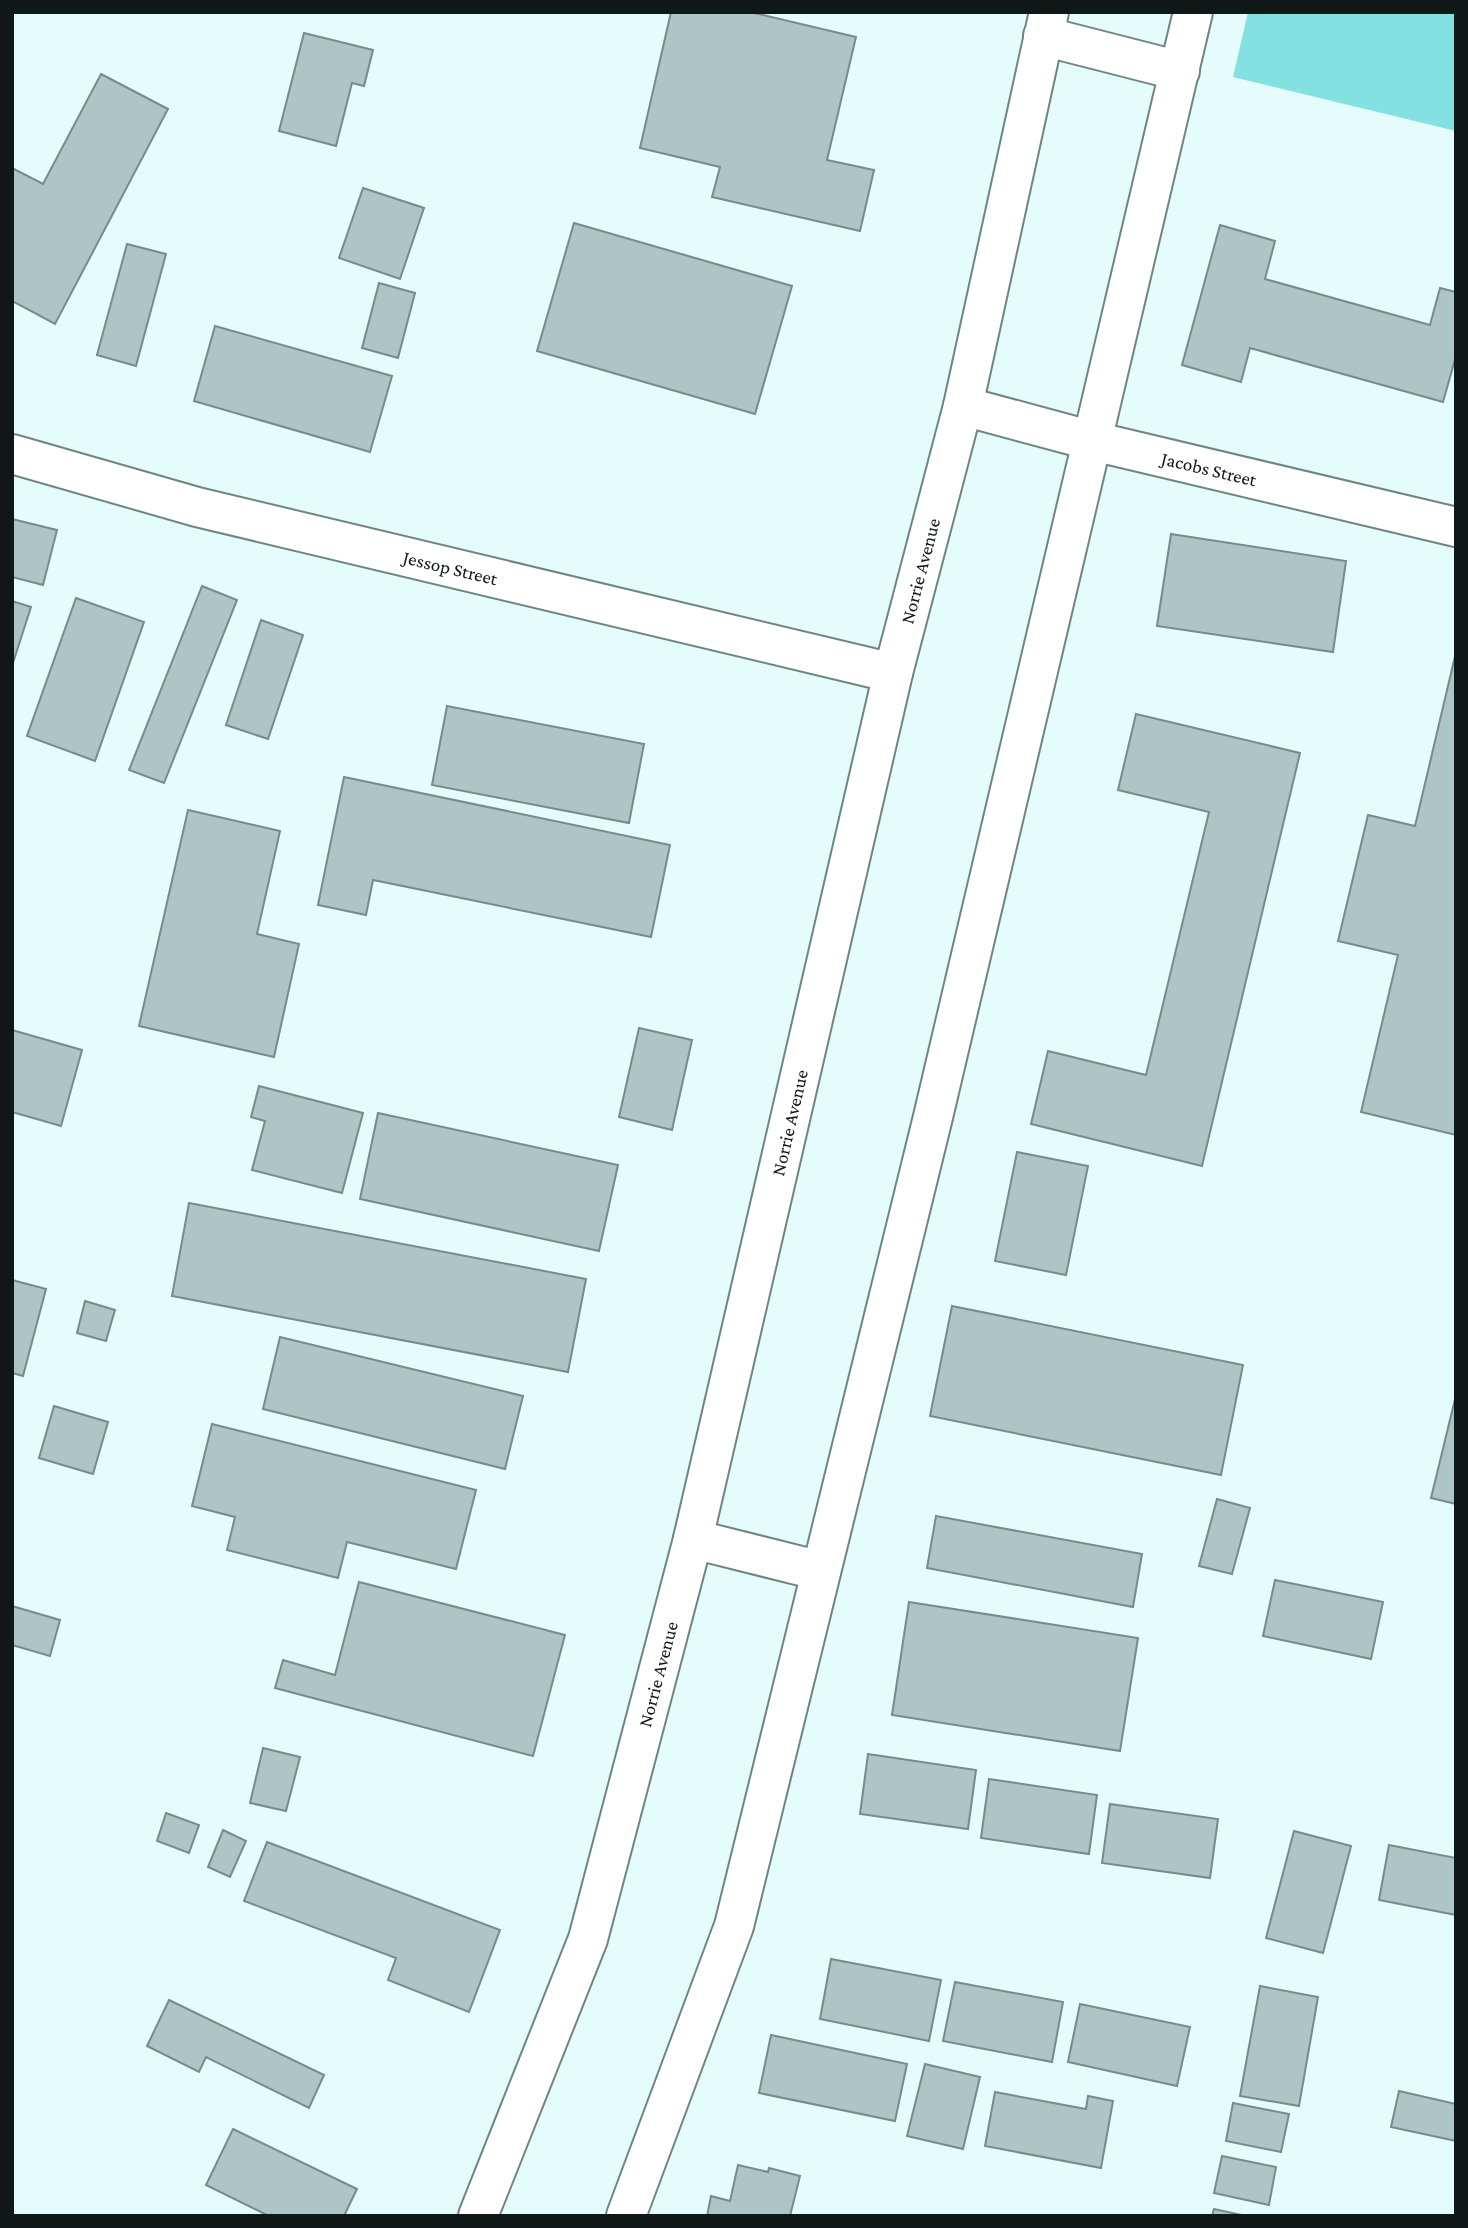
<svg xmlns="http://www.w3.org/2000/svg" width="1468" height="2228" font-family="'Crimson Pro',serif">
<style>
.green{fill:#84e1e1}
.building{fill:#adc5c4;stroke:#758c8b;stroke-width:2}
.lines{fill:none;stroke-linecap:round;stroke-linejoin:round}
.minor-casing{stroke:#6f8584;stroke-width:42}
.major-casing{stroke:#6f8584;stroke-width:42}
.minor{stroke:#fff;stroke-width:38}
.major{stroke:#fff;stroke-width:38}
.labels{text-anchor:middle;dominant-baseline:central;stroke-width:5;stroke-linejoin:round;paint-order:stroke}
.street-label{font-size:19px;fill:#0f1717;stroke:#e4fcfc}
</style>
<rect width="100%" height="100%" fill="#e4fcfc"/>
<!-- green -->
<path class="green" d="M1248,12h208v119l-223,-54z"/>
<!-- building -->
<g class="building">
<path d="M671,12h79l106,25 -29,123 47,10 -14,61 -148,-34 8,-30 -80,-19z"/>
<path d="M304,33l69,17 -9,36 -12,-3 -16,63 -57,-15z"/>
<path d="M101,74l67,35 -113,215 -43,-23v-133l31,16z"/>
<path d="M363,188l61,20 -24,71 -61,-21z"/>
<path d="M574,223l218,63 -37,128 -218,-63z"/>
<path d="M1220,225l55,16 -10,38 165,46 10,-37 16,4v64l-13,46 -193,-54 -9,34 -59,-17z"/>
<path d="M127,244l39,10 -30,112 -39,-11z"/>
<path d="M379,283l36,10 -17,65 -36,-10z"/>
<path d="M215,326l177,50 -22,76 -176,-51z"/>
<path d="M12,519l45,11 -14,55 -31,-8z"/>
<path d="M1171,534l175,27 -13,91 -176,-26z"/>
<path d="M202,586l35,14 -73,183 -35,-13z"/>
<path d="M76,598l68,24 -49,139 -68,-25z"/>
<path d="M12,601l19,6 -19,59z"/>
<path d="M261,620l42,15 -35,104 -42,-14z"/>
<path d="M1456,652v483l-95,-23 37,-157 -60,-14 30,-126 47,11z"/>
<path d="M447,706l197,38 -15,79 -197,-38z"/>
<path d="M1136,714l164,39 -98,413 -171,-42 17,-73 98,24 63,-263 -91,-22z"/>
<path d="M344,777l326,68 -19,92 -278,-57 -7,35 -48,-10z"/>
<path d="M188,810l92,21 -23,103 42,10 -25,113 -135,-31z"/>
<path d="M639,1028l53,12 -20,90 -53,-13z"/>
<path d="M12,1030l70,20 -21,76 -49,-14z"/>
<path d="M259,1086l104,27 -21,80 -90,-23 13,-49 -14,-4z"/>
<path d="M378,1113l240,52 -19,86 -239,-52z"/>
<path d="M1017,1152l71,14 -22,109 -71,-14z"/>
<path d="M189,1203l397,76 -18,93 -396,-76z"/>
<path d="M12,1280l34,9 -23,87 -11,-3z"/>
<path d="M85,1301l30,9 -9,31 -29,-8z"/>
<path d="M952,1306l291,59 -22,110 -291,-59z"/>
<path d="M280,1337l243,59 -18,73 -242,-60z"/>
<path d="M1456,1395v109l-25,-6z"/>
<path d="M54,1406l54,16 -15,52 -54,-16z"/>
<path d="M212,1424l264,66 -20,79 -109,-27 -9,36 -111,-28 8,-33 -43,-11z"/>
<path d="M1217,1499l33,9 -18,66 -33,-8z"/>
<path d="M936,1516l206,38 -9,53 -206,-39z"/>
<path d="M1275,1580l108,22 -12,57 -108,-23z"/>
<path d="M359,1582l206,53 -32,121 -258,-68 8,-28 52,15z"/>
<path d="M909,1602l229,36 -18,113 -228,-36z"/>
<path d="M12,1606l48,14 -10,36 -38,-11z"/>
<path d="M263,1748l37,9 -14,54 -36,-8z"/>
<path d="M868,1754l108,16 -8,59 -108,-15z"/>
<path d="M989,1779l108,16 -8,59 -108,-16z"/>
<path d="M1110,1804l108,15 -8,59 -108,-15z"/>
<path d="M166,1813l33,12 -10,28 -32,-12z"/>
<path d="M223,1830l23,11 -16,36 -22,-10z"/>
<path d="M1294,1831l57,15 -28,107 -57,-15z"/>
<path d="M267,1842l233,88 -31,82 -81,-32 8,-22 -152,-57z"/>
<path d="M1389,1845l67,13v57l-77,-15z"/>
<path d="M831,1959l110,21 -12,61 -109,-22z"/>
<path d="M955,1982l108,20 -11,60 -109,-21z"/>
<path d="M1260,1986l58,11 -19,109 -59,-10z"/>
<path d="M169,2000l155,75 -15,33 -103,-51 -7,15 -52,-26z"/>
<path d="M1080,2004l110,23 -13,59 -109,-24z"/>
<path d="M771,2035l136,29 -12,57 -136,-28z"/>
<path d="M925,2064l55,13 -17,72 -56,-13z"/>
<path d="M1399,2091l57,13v37l-65,-14z"/>
<path d="M995,2092l91,17 2,-13 25,5 -12,67 -116,-22z"/>
<path d="M1233,2103l56,11 -8,38 -55,-11z"/>
<path d="M233,2129l124,60 -13,27h-75l-63,-31z"/>
<path d="M1222,2156l54,11 -7,38 -55,-12z"/>
<path d="M738,2165l30,7 1,-4 31,8 -10,40h-83l4,-20 19,5z"/>
<path d="M1214,2209l32,7h-34z"/>
</g>
<g class="lines">
<defs>
<g id="minor">
<path id="s1" d="M963,406l130,35 363,86"/>
<path id="s2" d="M12,454l185,53 696,166"/>
</g>
<g id="major">
<path d="M1043,36l137,35"/>
<path d="M693,1539l128,32"/>
<path id="s3" d="M478,2216l110,-277 105,-400 200,-866 70,-267 86,-394"/>
<path d="M626,2216l108,-290 199,-809 260,-1105"/>
</g>
</defs>
<!-- minor casing -->
<use href="#minor" class="minor-casing"/>
<!-- major casing -->
<use href="#major" class="major-casing"/>
<!-- minor -->
<use href="#minor" class="minor"/>
<!-- major -->
<use href="#major" class="major"/>
</g>
<g class="labels">
<!-- street labels -->
<g class="street-label">
<text stroke="none"><textPath href="#s1" startOffset="254">Jacobs Street</textPath></text>
<text stroke="none"><textPath href="#s2" startOffset="453">Jessop Street</textPath></text>
<text stroke="none"><textPath href="#s3" startOffset="1706">Norrie Avenue</textPath></text>
<text stroke="none"><textPath href="#s3" startOffset="1139">Norrie Avenue</textPath></text>
<text stroke="none"><textPath href="#s3" startOffset="572">Norrie Avenue</textPath></text>
</g>
</g>
<!-- border -->
<rect width="1468" height="2228" fill="none" stroke="#0f1717" stroke-width="28"/>
</svg>
